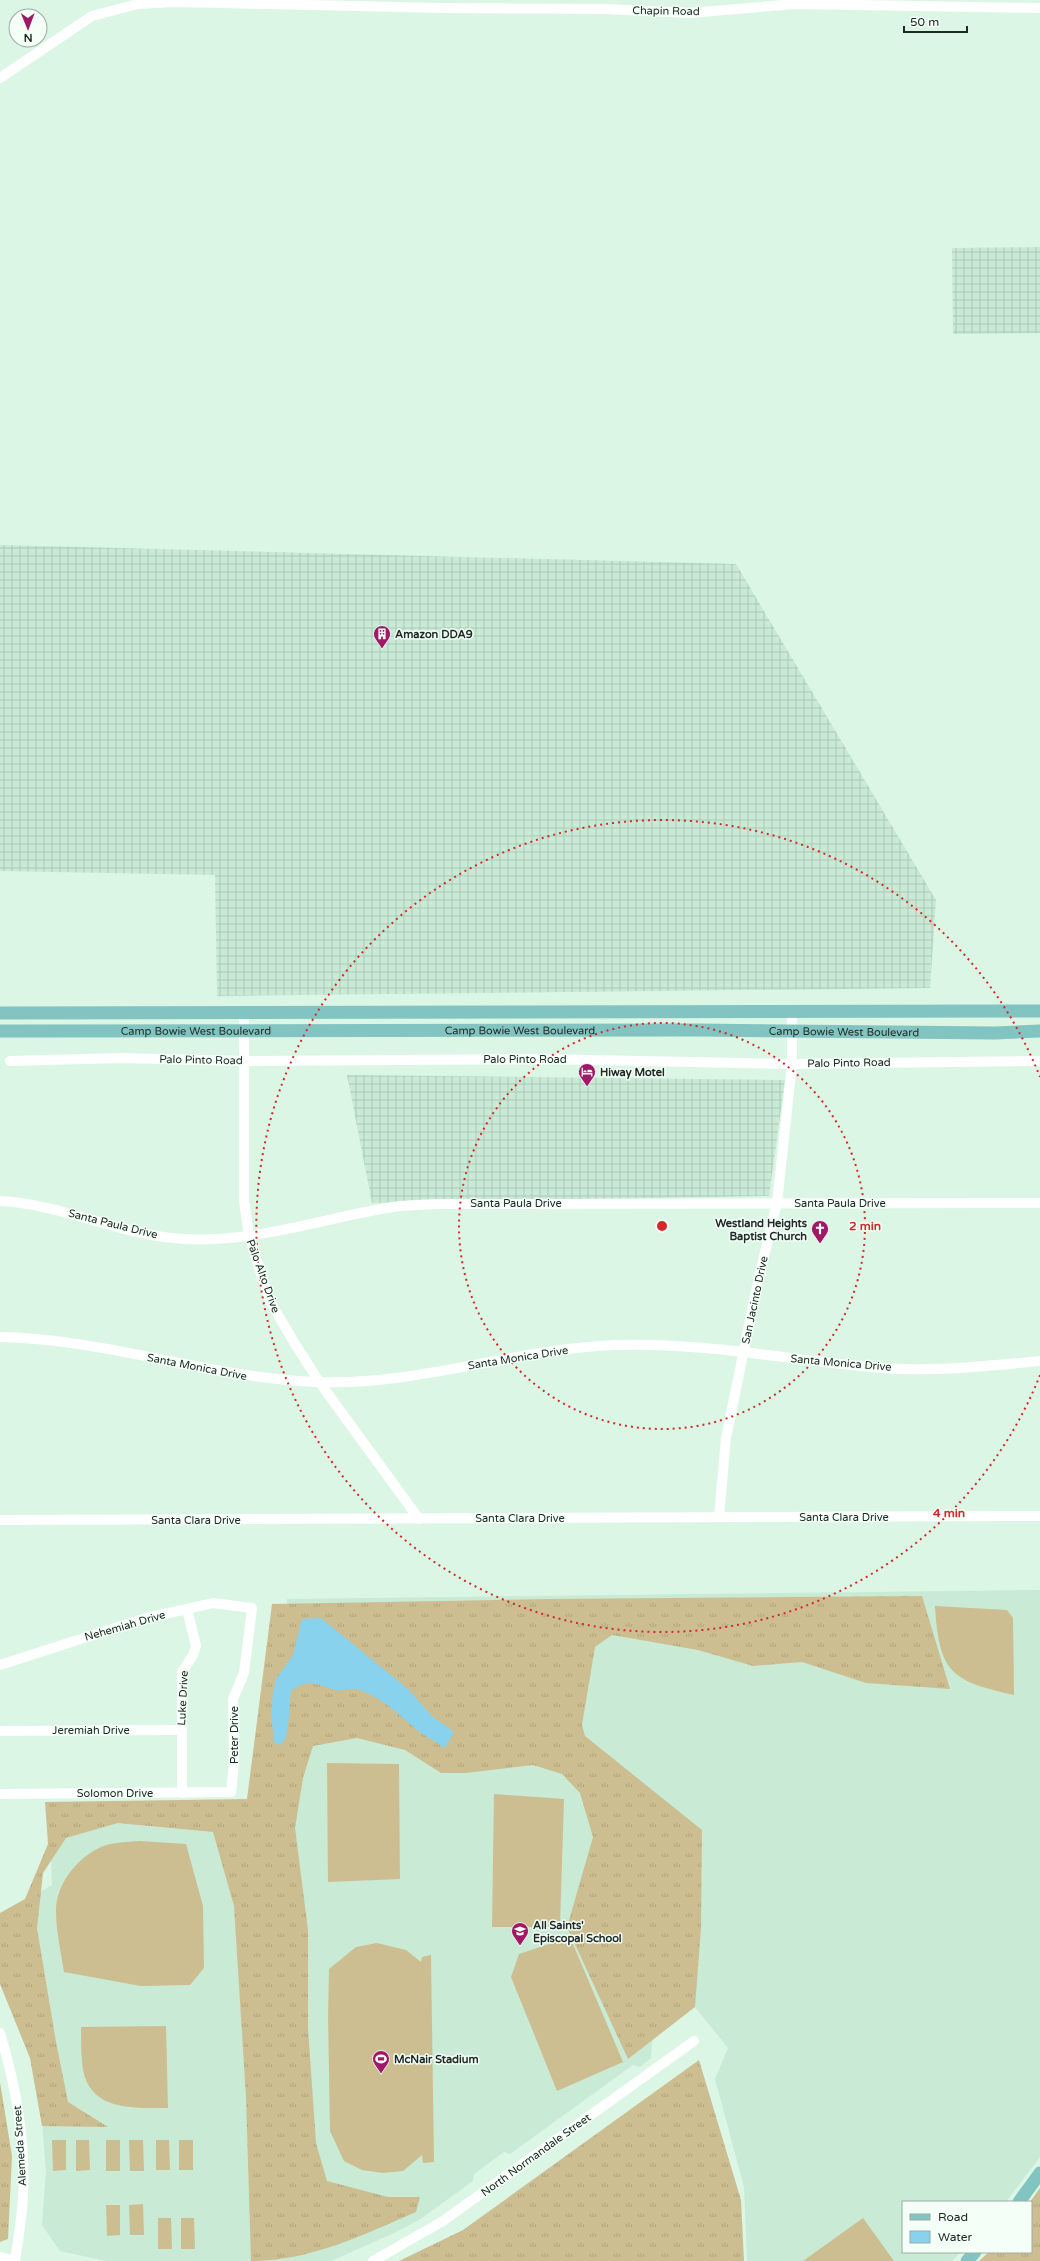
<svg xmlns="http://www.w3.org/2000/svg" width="1040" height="2261" font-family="'Varela Round',sans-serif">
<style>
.built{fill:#c9ead5}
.industrial{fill:url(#industrial-grid)}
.grass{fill:url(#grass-tufts)}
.pitch{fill:#cdbe91}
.water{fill:#88d2ed}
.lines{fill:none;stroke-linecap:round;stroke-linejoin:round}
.minor{stroke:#fff;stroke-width:10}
.major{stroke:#82c4c1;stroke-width:13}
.ring{fill:none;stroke:#d62828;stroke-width:2;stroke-dasharray:2 4}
.labels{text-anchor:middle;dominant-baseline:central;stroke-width:3;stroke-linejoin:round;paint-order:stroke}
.street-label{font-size:11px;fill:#202a24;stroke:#f4fff8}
.poi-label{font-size:11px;font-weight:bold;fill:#202a24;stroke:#f4fff8;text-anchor:start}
.centre{fill:#d62828;stroke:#f4fff8;stroke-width:2}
.ring-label{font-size:12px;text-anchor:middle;font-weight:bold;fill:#d62828;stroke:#f4fff8;stroke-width:3;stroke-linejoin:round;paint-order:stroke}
</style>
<defs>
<pattern id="industrial-grid" width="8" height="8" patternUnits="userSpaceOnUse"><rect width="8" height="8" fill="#c9ead5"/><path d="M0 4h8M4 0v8" fill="none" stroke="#acc9b7"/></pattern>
<pattern id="grass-tufts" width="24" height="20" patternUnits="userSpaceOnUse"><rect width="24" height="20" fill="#cdbe91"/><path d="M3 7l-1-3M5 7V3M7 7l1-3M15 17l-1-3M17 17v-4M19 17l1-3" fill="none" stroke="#b0a37d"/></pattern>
</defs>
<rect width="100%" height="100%" fill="#dbf6e5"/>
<!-- built -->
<path class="built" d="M1040,1590v567l-34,45h-103v50h58l-9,9h-205l-3,-74 -29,-108 13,-31 -33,-41 -17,10 -23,19 -3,7 -1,15 -11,9 -7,-2 -123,89 -6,-2 -30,22 -1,7 -54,39 -25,13 -63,28h-225l-46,-10 -18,-26 4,-53 -5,-65 -41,-192 52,-30 -3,-80 240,-4 -2,-202z"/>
<!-- industrial -->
<g class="industrial">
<path d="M1040,247v86l-87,1 -1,-86z"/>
<path d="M0,545l736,19 200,336 -6,88 -713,8 -2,-121 -215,-4z"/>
<path d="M347,1075l438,5 -16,116 -397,7z"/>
</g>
<!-- grass -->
<g class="grass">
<path d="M922,1596l28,93 -84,-6 -64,-21 -49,4 -55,-16 -86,-15 -17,12 -13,78 3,11 117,94 -1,98 -6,79 -67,52 -61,-132 26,-90 -13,-44 -18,-19 -29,-9 -67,8h-25l-36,-23 -48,-12 -44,8 -10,32 -8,50 13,102v98l8,115 11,38 61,16h32l-4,15c-53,23 -106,49 -165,49l-5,-164 -12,-191 -21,-74 -95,-9 -52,15 -23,35 -6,55 19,114 12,60 40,25 -66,-1 -12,-68 -30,-74v-71l25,-14 23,-55 -3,-42 202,-3 25,-195 279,-5z"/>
<path d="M699,2060l42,140 3,61h-345l64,-31z"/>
<path d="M0,2082l12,74 -4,83 -8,3z"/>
<path d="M1040,2188v73h-61l10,-9h42l-1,-50z"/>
</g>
<!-- pitch -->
<g class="pitch">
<path d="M935,1606l72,4 6,8 1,77c-64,-14 -75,-23 -79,-89z"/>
<path d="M327,1763l72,1 1,115 -72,3z"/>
<path d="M494,1794l70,5 -4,126 -4,2h-64z"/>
<path d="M140,1841l46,3 17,62 1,62 -14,17 -49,1 -77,-14c-3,-20 -8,-41 -8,-61 0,-27 21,-53 45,-64 12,-5 26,-5 39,-6z"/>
<path d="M570,1937l53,125 -66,29 -46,-114 8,-23z"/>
<path d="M377,1943l29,7 15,12 1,-5 9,-2 3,207 -11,1 -1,-8 -19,16 -20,2 -21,-3 -18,-9 -14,-30 -2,-114 1,-48 27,-22z"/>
<path d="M166,2026l2,82c-32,0 -77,4 -85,-38 -2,-14 -2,-29 -2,-43z"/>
<path d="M52,2140h14v30l-13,1z"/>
<path d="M76,2140h13l1,30 -14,1z"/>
<rect x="106" y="2140" width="14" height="31"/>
<path d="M129,2140h14l1,31h-14z"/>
<path d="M156,2140h13l1,30h-14z"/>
<rect x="179" y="2140" width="14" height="30"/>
<path d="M143,2204l1,31h-14l-1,-30z"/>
<path d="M106,2205h14v30l-13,1z"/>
<path d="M158,2218h13l1,31h-14z"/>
<path d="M181,2218h13l1,31h-14z"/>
<path d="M863,2218l31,43h-91z"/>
</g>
<!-- water -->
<path class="water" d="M321,1618l87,71 24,27 22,16 -9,16c-8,-5 -16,-10 -24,-15 -20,-15 -40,-39 -66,-44 -6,-1 -12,3 -19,1 -18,-5 -28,-13 -45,1l-3,35 -2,11 -5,8 -7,-2 -3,-31 2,-20 3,-13 17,-24 9,-36z"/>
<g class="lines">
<!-- minor -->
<g class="minor">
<path d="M0,78l92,-62 46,-12 36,-2 268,6 163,1 85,4 105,-9 245,4"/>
<path d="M244,1012v189l5,35 12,38 10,29 24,41 25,39 99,136"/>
<path d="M10,1061l111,-3 125,3 296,-2 250,5 248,-3"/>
<path d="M0,1201c63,3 121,35 184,38 71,4 139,-21 209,-32 14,-2 28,-2 42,-3l605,-1"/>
<path d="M0,1337c107,2 210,41 317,45 101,4 198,-33 298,-37 90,-3 178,16 267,23 53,4 106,-2 158,-7"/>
<path d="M719,1517l7,-79 32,-157 19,-78 15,-139v-53"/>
<path d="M0,1520l1040,-4"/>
<path d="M0,1665l146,-47 41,-9 26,-6 39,5 -8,65 -11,26 1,64 -3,29 -231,2"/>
<path d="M0,1731l181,-1"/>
<path d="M182,1793v-121l11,-17 3,-9 -9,-37"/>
<path d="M0,2033c16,53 26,109 23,164 -1,21 -5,43 -8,64"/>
<path d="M0,2257l15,4"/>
<path d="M373,2261l70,-40 251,-180"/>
</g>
<!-- major -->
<g class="major">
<path d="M0,1013l1040,-2"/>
<path id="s1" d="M0,1031l696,-1 299,3 45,-2"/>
<path d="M1019,2202l21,-29"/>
<path d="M967,2261l8,-9"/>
</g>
</g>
<!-- distance rings -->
<g class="ring">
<circle cx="662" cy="1226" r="203"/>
<path d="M1040 1375A406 406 0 1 1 1040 1077"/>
</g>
<!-- icons -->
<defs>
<symbol id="building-pin" viewBox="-11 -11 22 30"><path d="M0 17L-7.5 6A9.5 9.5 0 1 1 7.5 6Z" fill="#a01966" stroke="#f4fff8"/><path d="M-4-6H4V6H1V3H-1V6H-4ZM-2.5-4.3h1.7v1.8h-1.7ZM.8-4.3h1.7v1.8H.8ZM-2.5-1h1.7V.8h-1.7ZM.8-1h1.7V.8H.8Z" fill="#fff"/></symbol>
<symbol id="hotel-pin" viewBox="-11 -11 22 30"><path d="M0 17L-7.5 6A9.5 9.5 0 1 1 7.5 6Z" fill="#a01966" stroke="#f4fff8"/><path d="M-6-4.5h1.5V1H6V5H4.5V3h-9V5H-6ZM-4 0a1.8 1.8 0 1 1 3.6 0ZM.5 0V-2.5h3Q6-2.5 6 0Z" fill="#fff"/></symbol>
<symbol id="church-pin" viewBox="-11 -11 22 30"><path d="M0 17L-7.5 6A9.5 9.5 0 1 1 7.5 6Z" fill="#a01966" stroke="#f4fff8"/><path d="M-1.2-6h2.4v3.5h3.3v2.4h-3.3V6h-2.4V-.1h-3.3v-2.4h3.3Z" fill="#fff"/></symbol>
<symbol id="school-pin" viewBox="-11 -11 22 30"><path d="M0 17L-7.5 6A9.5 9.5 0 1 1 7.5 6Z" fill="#a01966" stroke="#f4fff8"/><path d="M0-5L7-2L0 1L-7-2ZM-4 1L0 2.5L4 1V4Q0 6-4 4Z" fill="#fff"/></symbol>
<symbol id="stadium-pin" viewBox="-11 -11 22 30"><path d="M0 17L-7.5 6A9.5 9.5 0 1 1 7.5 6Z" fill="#a01966" stroke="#f4fff8"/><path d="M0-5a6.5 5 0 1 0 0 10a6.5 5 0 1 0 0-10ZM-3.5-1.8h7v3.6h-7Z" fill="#fff"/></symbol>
</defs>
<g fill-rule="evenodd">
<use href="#building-pin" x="372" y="624" width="20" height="27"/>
<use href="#hotel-pin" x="577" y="1062" width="20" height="27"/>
<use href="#church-pin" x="810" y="1219" width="20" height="27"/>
<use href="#school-pin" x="510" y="1921" width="20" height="27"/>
<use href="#stadium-pin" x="371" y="2049" width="20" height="27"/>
</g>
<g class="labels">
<!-- street labels -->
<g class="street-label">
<text transform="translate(666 11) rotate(1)">Chapin Road</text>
<text stroke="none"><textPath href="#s1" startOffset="196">Camp Bowie West Boulevard</textPath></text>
<text stroke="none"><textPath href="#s1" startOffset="520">Camp Bowie West Boulevard</textPath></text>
<text stroke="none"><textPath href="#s1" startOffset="844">Camp Bowie West Boulevard</textPath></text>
<text x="525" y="1059">Palo Pinto Road</text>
<text transform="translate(201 1060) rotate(1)">Palo Pinto Road</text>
<text transform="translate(849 1063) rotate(-1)">Palo Pinto Road</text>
<text x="516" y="1203">Santa Paula Drive</text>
<text x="840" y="1203">Santa Paula Drive</text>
<text transform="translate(113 1224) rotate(14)">Santa Paula Drive</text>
<text transform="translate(263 1276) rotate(70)">Palo Alto Drive</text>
<text transform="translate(755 1300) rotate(-78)">San Jacinto Drive</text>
<text transform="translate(518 1358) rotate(-9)">Santa Monica Drive</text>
<text transform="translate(841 1363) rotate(5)">Santa Monica Drive</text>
<text transform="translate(197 1367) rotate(11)">Santa Monica Drive</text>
<text x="844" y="1517">Santa Clara Drive</text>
<text x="520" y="1518">Santa Clara Drive</text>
<text x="196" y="1520">Santa Clara Drive</text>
<text transform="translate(125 1626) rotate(-16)">Nehemiah Drive</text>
<text transform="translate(183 1698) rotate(-87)">Luke Drive</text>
<text x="91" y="1730">Jeremiah Drive</text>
<text transform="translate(234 1735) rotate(-90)">Peter Drive</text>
<text x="115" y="1793">Solomon Drive</text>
<text transform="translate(20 2146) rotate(-94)">Alemeda Street</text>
<text transform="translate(536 2155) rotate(-36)">North Normandale Street</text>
</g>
<!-- poi labels -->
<g class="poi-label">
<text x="395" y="634">Amazon DDA9</text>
<text x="600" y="1072">Hiway Motel</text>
<text x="807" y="1223" text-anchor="end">Westland Heights<tspan x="807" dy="13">Baptist Church</tspan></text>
<text x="533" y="1925">All Saints'<tspan x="533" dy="13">Episcopal School</tspan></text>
<text x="394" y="2059">McNair Stadium</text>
</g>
</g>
<circle cx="662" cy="1226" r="6" class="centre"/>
<g class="ring-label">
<text x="865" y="1230">2 min</text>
<text x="949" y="1517">4 min</text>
</g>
<!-- legend -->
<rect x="902" y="2201" width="130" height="52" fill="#f4fff8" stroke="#9faaa3"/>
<rect x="910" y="2214" width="20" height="6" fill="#82c4c1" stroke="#9faaa3"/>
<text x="938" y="2221" font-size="12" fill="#202a24">Road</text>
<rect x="910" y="2231" width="20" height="12" fill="#88d2ed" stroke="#9faaa3"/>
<text x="938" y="2241" font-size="12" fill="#202a24">Water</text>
<!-- north arrow -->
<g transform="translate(28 28) rotate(179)"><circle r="19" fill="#f4fff8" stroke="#9faaa3"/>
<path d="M0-3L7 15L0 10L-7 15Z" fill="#a01966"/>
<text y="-6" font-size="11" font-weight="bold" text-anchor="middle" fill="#202a24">N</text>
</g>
<!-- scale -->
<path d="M904 26v6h63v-6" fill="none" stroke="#202a24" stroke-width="2"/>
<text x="910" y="26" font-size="12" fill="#202a24" stroke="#f4fff8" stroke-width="3" paint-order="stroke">50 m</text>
</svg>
